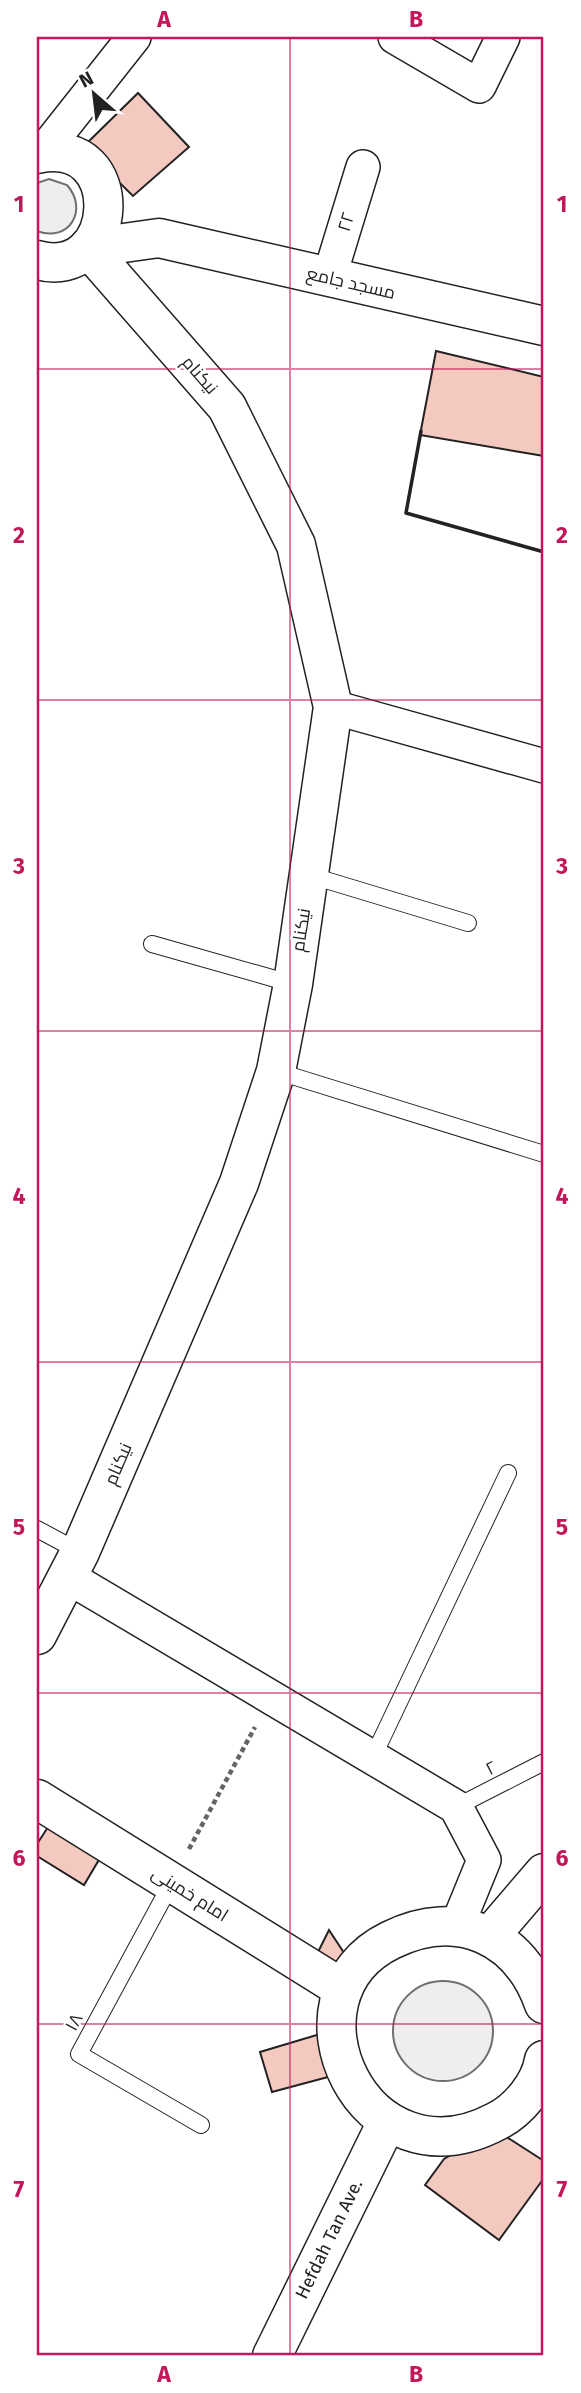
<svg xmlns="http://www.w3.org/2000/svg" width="581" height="2393" font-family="'Fira Sans',Cairo,sans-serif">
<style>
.green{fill:#eee;stroke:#6f6f6f;stroke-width:2}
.building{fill:#f3c9c0;stroke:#222;stroke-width:2}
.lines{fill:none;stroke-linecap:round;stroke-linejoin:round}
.service-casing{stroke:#222;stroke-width:18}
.minor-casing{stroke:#222;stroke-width:36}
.tertiary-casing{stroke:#222;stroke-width:41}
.secondary-casing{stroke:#222;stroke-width:41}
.path{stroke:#646464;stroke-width:4.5;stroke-dasharray:5 3.5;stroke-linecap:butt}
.service{stroke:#fff;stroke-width:16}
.minor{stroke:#fff;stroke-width:33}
.tertiary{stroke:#fff;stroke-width:38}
.secondary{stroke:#fff;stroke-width:38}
.wall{stroke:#222;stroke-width:3.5}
.grid{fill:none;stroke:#c2185b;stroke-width:2;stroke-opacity:0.55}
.labels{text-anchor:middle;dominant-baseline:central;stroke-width:5;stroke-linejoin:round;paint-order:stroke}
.street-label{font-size:18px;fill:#222;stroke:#fff}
.neatline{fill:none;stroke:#c2185b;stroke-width:2.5}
.grid-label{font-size:23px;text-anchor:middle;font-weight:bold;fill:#c2185b}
</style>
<rect width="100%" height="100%" fill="#fff"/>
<!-- green -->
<g class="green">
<path d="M49,179l18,6c22,25 2,58 -30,46v-48z"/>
<circle cx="443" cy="2031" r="50"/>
</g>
<!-- building -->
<g class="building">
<path d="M138,93l51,54 -56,49 -50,-49z"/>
<path d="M436,351l108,26v79l-124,-21z"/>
<path d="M48,1827l52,31 -16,27 -47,-29v-12z"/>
<path d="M329,1930l23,35 -40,-1z"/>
<path d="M320,2034l8,43 -56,15 -12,-40z"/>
<path d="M505,2136l39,25v17l-45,62 -74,-55 19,-26 30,-18z"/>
</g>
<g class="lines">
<defs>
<g id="service">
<path d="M309,875l159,48"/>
<path d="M152,944l141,40"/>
<path d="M276,1071l268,83"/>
<path d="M37,1529l43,23"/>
<path d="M373,1757l135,-284"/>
<path d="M456,1807l88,-45"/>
<path d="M171,1884l-92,170 122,71"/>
</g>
<g id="minor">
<path d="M395,37l84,49 24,-49"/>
<path d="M51,142l83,-105"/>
<path d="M329,278l34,-111"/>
<path d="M333,707l211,59"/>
<path d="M68,1577l388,230 28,53 -27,66"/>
</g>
<g id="tertiary">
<path d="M37,154c93,-20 84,129 0,106"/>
<path d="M88,248l71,-10 385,88"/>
<path d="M37,1635l43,-83 159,-369 37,-112 17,-87 40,-277 -37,-162 -69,-138 -139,-159"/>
</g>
<g id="secondary">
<path d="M37,1799l306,190"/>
<path d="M490,1936l54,-63"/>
<path d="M544,2004c-24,-68 -86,-97 -153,-64 -118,57 -27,252 106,181 22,-11 43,-37 47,-61"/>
<path d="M272,2356l115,-234"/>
</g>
</defs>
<!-- service casing -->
<use href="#service" class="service-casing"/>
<!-- minor casing -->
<use href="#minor" class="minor-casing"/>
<!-- tertiary casing -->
<use href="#tertiary" class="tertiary-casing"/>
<!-- secondary casing -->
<use href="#secondary" class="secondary-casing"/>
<!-- path -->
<path class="path" d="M189,1849l66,-122"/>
<!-- service -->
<use href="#service" class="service"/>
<!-- minor -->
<use href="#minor" class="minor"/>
<!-- tertiary -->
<use href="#tertiary" class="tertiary"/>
<!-- secondary -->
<use href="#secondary" class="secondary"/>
<!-- wall -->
<path class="wall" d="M421,431l-15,82 138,39"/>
</g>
<!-- grid -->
<path class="grid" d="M290,37v2319M37,369h507M37,700h507M37,1031h507M37,1362h507M37,1693h507M37,2024h507"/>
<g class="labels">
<!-- street labels -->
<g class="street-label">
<text transform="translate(346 222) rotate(-73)">۲۲</text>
<text transform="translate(351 283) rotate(13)">مسجد جامع</text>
<text transform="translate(200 375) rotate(49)">نیکنام</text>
<text transform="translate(301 930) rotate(-81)">نیکنام</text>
<text transform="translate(118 1464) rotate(-67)">نیکنام</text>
<text transform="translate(491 1768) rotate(-27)">۲</text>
<text transform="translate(190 1894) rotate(32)">امام خمینی</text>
<text transform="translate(74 2022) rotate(-62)">۱۸</text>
<text transform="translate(329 2239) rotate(-64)">Hefdah Tan Ave.</text>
</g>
</g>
<!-- border -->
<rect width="581" height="2393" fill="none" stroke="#ffffff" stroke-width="77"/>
<!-- north arrow -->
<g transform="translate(94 94) rotate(332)" stroke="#ffffff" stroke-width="5" paint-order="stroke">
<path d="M0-5L12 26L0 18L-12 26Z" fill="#222222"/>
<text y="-10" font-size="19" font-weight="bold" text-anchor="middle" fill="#222222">N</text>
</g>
<rect x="38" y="38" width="504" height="2316" class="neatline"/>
<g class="grid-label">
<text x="164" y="27">A</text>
<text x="416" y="27">B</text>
<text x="19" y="212">1</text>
<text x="562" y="212">1</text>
<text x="19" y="543">2</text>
<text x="562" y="543">2</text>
<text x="19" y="874">3</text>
<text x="562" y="874">3</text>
<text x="19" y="1204">4</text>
<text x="562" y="1204">4</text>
<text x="19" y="1535">5</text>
<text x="562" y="1535">5</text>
<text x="19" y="1866">6</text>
<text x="562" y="1866">6</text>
<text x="19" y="2197">7</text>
<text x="562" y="2197">7</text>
<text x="164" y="2382">A</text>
<text x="416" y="2382">B</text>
</g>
</svg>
